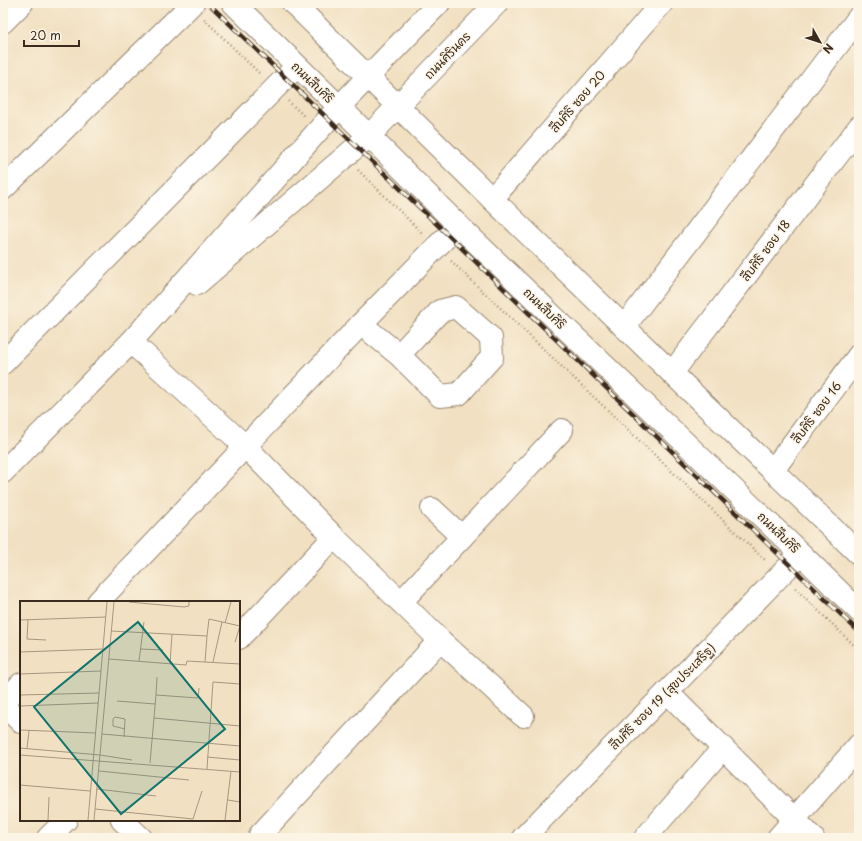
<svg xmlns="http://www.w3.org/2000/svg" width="862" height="841" font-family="'Playpen Sans','Playpen Sans Thai',sans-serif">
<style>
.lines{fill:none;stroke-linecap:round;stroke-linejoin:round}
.minor-casing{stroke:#968570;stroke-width:24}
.tertiary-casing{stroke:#968570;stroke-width:24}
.path{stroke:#968570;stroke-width:2.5;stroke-dasharray:1 3;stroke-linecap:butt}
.minor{stroke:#fff;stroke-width:22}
.tertiary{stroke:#fff;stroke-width:22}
.rail-casing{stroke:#3b2a1e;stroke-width:4.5}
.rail{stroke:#fcf5e5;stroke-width:3;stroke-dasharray:9;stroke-linecap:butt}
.labels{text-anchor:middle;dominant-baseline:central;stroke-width:3;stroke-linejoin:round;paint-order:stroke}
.street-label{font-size:12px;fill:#3b2a1e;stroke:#fcf5e5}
.inset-road{fill:none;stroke:#a89780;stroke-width:1}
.view{fill:#0f766e;fill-opacity:0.15;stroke:#0f766e;stroke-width:2}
.inset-edge{fill:none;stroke:#3b2a1e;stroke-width:2}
</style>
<rect width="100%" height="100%" fill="#fcf5e5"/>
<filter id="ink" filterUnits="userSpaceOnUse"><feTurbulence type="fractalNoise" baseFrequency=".025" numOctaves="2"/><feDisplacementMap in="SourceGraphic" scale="8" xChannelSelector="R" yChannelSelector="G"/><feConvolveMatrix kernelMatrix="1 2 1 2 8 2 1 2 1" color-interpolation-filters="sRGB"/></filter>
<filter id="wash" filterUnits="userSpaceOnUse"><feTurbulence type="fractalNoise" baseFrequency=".012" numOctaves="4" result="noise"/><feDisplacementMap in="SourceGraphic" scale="16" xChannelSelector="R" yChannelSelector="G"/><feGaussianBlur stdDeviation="0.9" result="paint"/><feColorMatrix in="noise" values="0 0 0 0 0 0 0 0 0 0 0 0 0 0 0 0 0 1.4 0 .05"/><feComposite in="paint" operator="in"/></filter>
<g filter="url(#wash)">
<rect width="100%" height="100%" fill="#f1e0c1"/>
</g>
<g filter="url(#ink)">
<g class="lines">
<defs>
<g id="minor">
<path d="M3,22l19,-19"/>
<path d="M3,189l190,-186"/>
<path d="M492,199l170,-196"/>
<path d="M197,284l172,-148"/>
<path d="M361,324l38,31 41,41 19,-2 33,-37 -1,-19 -35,-31 -16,4 -41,44"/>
<path d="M624,327l235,-310"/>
<path d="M131,342l114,104 89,91 106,103 -180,195 3,3"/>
<path d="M3,363l294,-297"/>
<path d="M672,373l187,-246"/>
<path d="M773,470l86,-115"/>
<path d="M3,472l128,-130 208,-235"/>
<path d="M432,509l30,28"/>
<path d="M98,602l263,-278 97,-99"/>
<path d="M401,602l161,-172"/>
<path d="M239,638l95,-101"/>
<path d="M440,640l83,76"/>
<path d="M667,692l146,146"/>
<path d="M3,703l18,-19"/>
<path d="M3,704l18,18"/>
<path d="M122,820l19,18"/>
<path d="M48,838l18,-18"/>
<path d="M523,838l50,-51 94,-95 134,-138"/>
<path d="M645,838l78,-90"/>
<path d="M778,838l81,-93"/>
</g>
<g id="tertiary">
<path d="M233,3l136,133 89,89 343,329 58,57"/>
<path d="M293,3l199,196 367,355"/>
<path d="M339,107l100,-104"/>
<path d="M369,136l128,-133"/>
</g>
</defs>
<!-- minor casing -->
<use href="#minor" class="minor-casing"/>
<!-- tertiary casing -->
<use href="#tertiary" class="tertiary-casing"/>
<!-- path -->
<g class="path">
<path d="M204,19l56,55"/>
<path d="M288,101l17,16"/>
<path d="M358,170l65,64"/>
<path d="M451,261l315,300"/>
<path d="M795,588l64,62"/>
</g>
<!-- minor -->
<use href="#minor" class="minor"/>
<!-- tertiary -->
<use href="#tertiary" class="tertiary"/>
<defs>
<path id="rail" d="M208,3l651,629"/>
</defs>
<!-- rail casing -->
<use href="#rail" class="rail-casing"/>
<!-- rail -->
<use href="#rail" class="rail"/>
</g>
</g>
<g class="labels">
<!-- street labels -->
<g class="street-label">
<text transform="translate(447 55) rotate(-46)">ถนนศิรินคร</text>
<text transform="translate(313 82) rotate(44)">ถนนสืบศิริ</text>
<text transform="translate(577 101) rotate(-49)">สืบศิริ ซอย 20</text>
<text transform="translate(765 250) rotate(-53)">สืบศิริ ซอย 18</text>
<text transform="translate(545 308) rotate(44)">ถนนสืบศิริ</text>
<text transform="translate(816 412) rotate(-53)">สืบศิริ ซอย 16</text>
<text transform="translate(779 532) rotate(44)">ถนนสืบศิริ</text>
<text transform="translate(662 696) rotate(-45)">สืบศิริ ซอย 19 (สุขประเสริฐ)</text>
</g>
</g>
<!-- overview -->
<g transform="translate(20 601)">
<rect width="220" height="220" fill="#f1e0c1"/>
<path class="inset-road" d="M109,1l55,5 5,-1v-4M0,19l86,-3M8,19l-1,19 19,1M205,22l6,-21M91,30l96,5 2,-17 31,7 -5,16M121,48l22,1M0,51l83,-3M89,58l77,6 1,-4 53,3M119,60l5,-39M185,61l2,-26M193,61l9,-40M150,63l2,-30M0,73l81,-3M0,94l79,-2M136,94l1,-18M97,100l38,3M0,105l78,-3M134,117l86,8M0,129l76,3M82,133l138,12M104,136l1,-18 -10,-2 -2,2v7l12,3M0,147l80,7 32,5M7,147l2,-17M0,154l220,17M187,156l33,3M130,162l6,-68 42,3 1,-10M187,168l6,-87 27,2M79,170l90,9M0,184l70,6M77,188l59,7M208,199l12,2M75,208l98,10 9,-28M28,219l1,-23M68,219l19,-218M74,219l20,-218M205,219l6,-49"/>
<path class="view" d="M118,21l87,107 -104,85 -87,-107z"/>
<rect width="220" height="220" class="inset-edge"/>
</g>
<!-- margin -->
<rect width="862" height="841" fill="none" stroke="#fcf5e5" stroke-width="16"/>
<!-- north arrow -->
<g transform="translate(820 42) rotate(129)" stroke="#fcf5e5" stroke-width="3" paint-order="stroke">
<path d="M0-3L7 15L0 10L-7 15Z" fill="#3b2a1e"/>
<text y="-6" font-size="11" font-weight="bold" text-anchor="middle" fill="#3b2a1e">N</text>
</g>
<!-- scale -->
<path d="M24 40v6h55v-6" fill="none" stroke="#3b2a1e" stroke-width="2"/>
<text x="30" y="40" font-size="12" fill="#3b2a1e" stroke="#fcf5e5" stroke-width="3" paint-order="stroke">20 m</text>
</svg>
